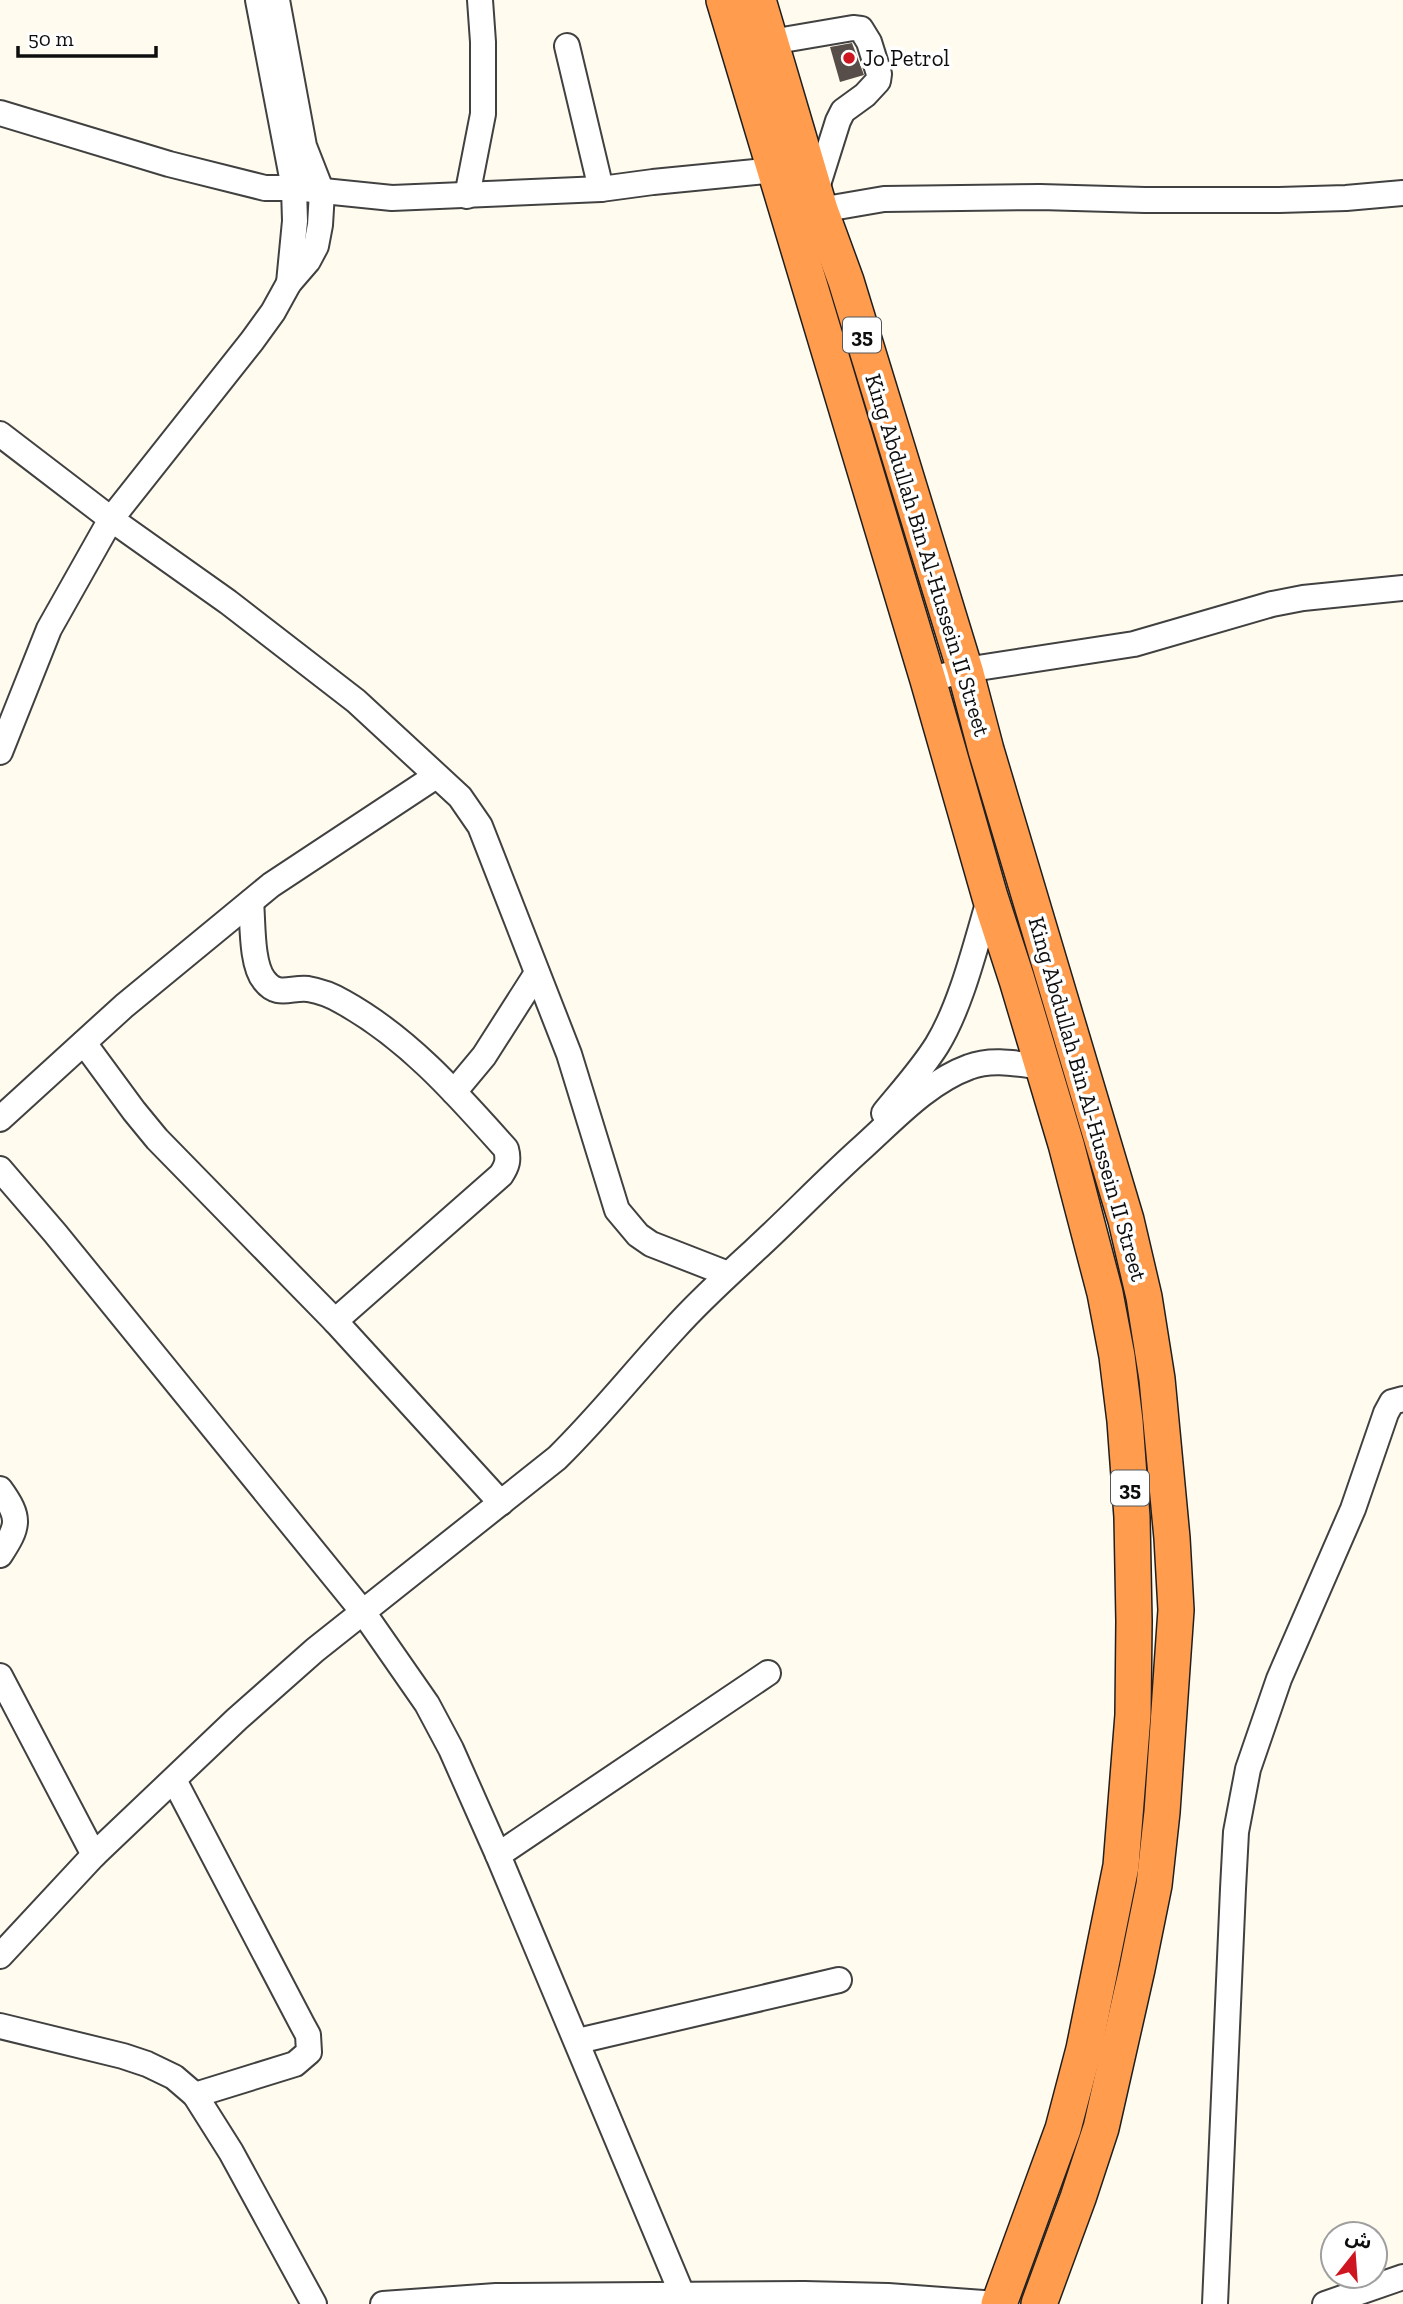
<svg xmlns="http://www.w3.org/2000/svg" width="1403" height="2304" font-family="'Zilla Slab','Noto Sans Arabic',serif">
<style>
.building{fill:#584e49}
.lines{fill:none;stroke-linecap:round;stroke-linejoin:round}
.minor-casing{stroke:#414141;stroke-width:28}
.highway-casing{stroke:#1f1f1f;stroke-width:38}
.minor{stroke:#fff;stroke-width:24}
.highway{stroke:#ff9c4d;stroke-width:35}
.poi-dot{fill:#ce1620;stroke:#fff;stroke-width:2.5}
.labels{text-anchor:middle;dominant-baseline:central;stroke-width:7;stroke-linejoin:round;paint-order:stroke}
.shield{fill:#fff;stroke:#565656;stroke-width:2}
.shield-label{font-size:21px;font-weight:bold;fill:#0e0e0e}
.poi-label{font-size:23px;fill:#0e0e0e;stroke:#fff;text-anchor:start}
.street-label{font-size:23px;fill:#0e0e0e;stroke:#fff}
</style>
<rect width="100%" height="100%" fill="#fffcef"/>
<!-- building -->
<path class="building" d="M852,43l12,32 -24,7 -10,-35z"/>
<g class="lines">
<defs>
<g id="minor">
<path d="M258,0l36,188 1,33 -6,62"/>
<path d="M771,42l82,-14 8,1 8,13 10,32 -1,7 -13,14 -22,16 -5,10 -23,73"/>
<path d="M567,46l34,143"/>
<path d="M0,113l169,51 96,24h29l98,10 209,-9 52,-7 123,-12"/>
<path d="M467,196l16,-82v-72l-3,-42"/>
<path d="M820,210l64,-11 156,-2 105,3h134l67,-2 57,-5"/>
<path d="M0,434l111,85 117,83 128,99 104,96 20,29 89,228 48,156 21,25 13,9 77,30"/>
<path d="M928,680l37,-10 169,-26 138,-40 31,-6 100,-10"/>
<path d="M0,752l49,-123 62,-110 141,-178 21,-29 16,-29 19,-22 8,-15 4,-21 2,-33 -18,-46 -27,-146"/>
<path d="M251,902c2,20 0,62 13,78 13,18 27,7 44,9 12,2 25,7 35,13 65,36 114,92 163,147 3,11 1,17 -5,26l-166,146"/>
<path d="M84,1043l50,68 23,28 178,182 166,182"/>
<path d="M454,1092l30,-36 53,-83"/>
<path d="M884,1113c18,-22 38,-44 53,-68 25,-41 39,-102 53,-148"/>
<path d="M0,1119l124,-113 147,-121 165,-109"/>
<path d="M0,1169l55,64 308,379 64,92 24,45 47,106 184,439"/>
<path d="M0,1489c21,29 19,37 0,66"/>
<path d="M0,1676l94,179"/>
<path d="M174,1780l128,244 6,11 1,17 -14,12 -100,31"/>
<path d="M498,1855l270,-182"/>
<path d="M0,1956l94,-101 143,-136 78,-69 242,-192c42,-41 78,-87 118,-130 25,-28 53,-53 80,-78 37,-34 71,-70 108,-103 32,-29 65,-65 106,-80 23,-9 50,-3 74,0"/>
<path d="M0,2026l123,30 24,8 27,13 21,18 36,57 83,152"/>
<path d="M578,2041l261,-61"/>
<path d="M383,2304l113,-8 308,-2 84,2 109,8"/>
<path d="M1215,2304l18,-415 3,-57 12,-63 31,-90 74,-170 33,-96 6,-11 11,-3"/>
<path d="M1325,2304l78,-27"/>
</g>
<g id="highway">
<path d="M724,0l204,680 62,217 27,83 49,164 39,149 12,63 8,65 7,96 2,104 -1,94 -12,151 -37,183 -21,80 -64,175"/>
<path d="M758,0l62,210 26,71 119,389 21,80 140,470 18,77 13,82 15,159 4,72 -14,202 -8,73 -17,84 -36,159 -23,70 -39,106"/>
</g>
</defs>
<!-- minor casing -->
<use href="#minor" class="minor-casing"/>
<!-- highway casing -->
<use href="#highway" class="highway-casing"/>
<!-- minor -->
<use href="#minor" class="minor"/>
<!-- highway -->
<use href="#highway" class="highway"/>
</g>
<!-- markers -->
<circle class="poi-dot" cx="849" cy="58" r="7"/>
<g class="labels">
<!-- shield labels -->
<g class="shield">
<rect x="843" y="317.5" width="38" height="35" rx="5"/>
<rect x="1111" y="1470.5" width="38" height="35" rx="5"/>
</g>
<g class="shield-label">
<text x="862" y="335">35</text>
<text x="1130" y="1488">35</text>
</g>
<!-- poi labels -->
<g class="poi-label">
<text x="863" y="58">Jo Petrol</text>
</g>
<!-- street labels -->
<g class="street-label">
<text transform="translate(928 555) rotate(73)">King Abdullah Bin Al-Hussein II Street</text>
<text transform="translate(1088 1099) rotate(74)">King Abdullah Bin Al-Hussein II Street</text>
</g>
</g>
<!-- north arrow -->
<g transform="translate(1354 2255) rotate(17)"><circle r="33" fill="#ffffff" stroke="#9f9f9f" stroke-width="2"/>
<path d="M0-5L12 26L0 18L-12 26Z" fill="#ce1620"/>
<text y="-10" font-size="19" font-weight="bold" text-anchor="middle" fill="#0e0e0e">ش</text>
</g>
<!-- scale -->
<path d="M18 46v10h138v-10" fill="none" stroke="#0e0e0e" stroke-width="3.5"/>
<text x="28" y="46" font-size="21" fill="#0e0e0e" stroke="#ffffff" stroke-width="5" paint-order="stroke">50 m</text>
</svg>
